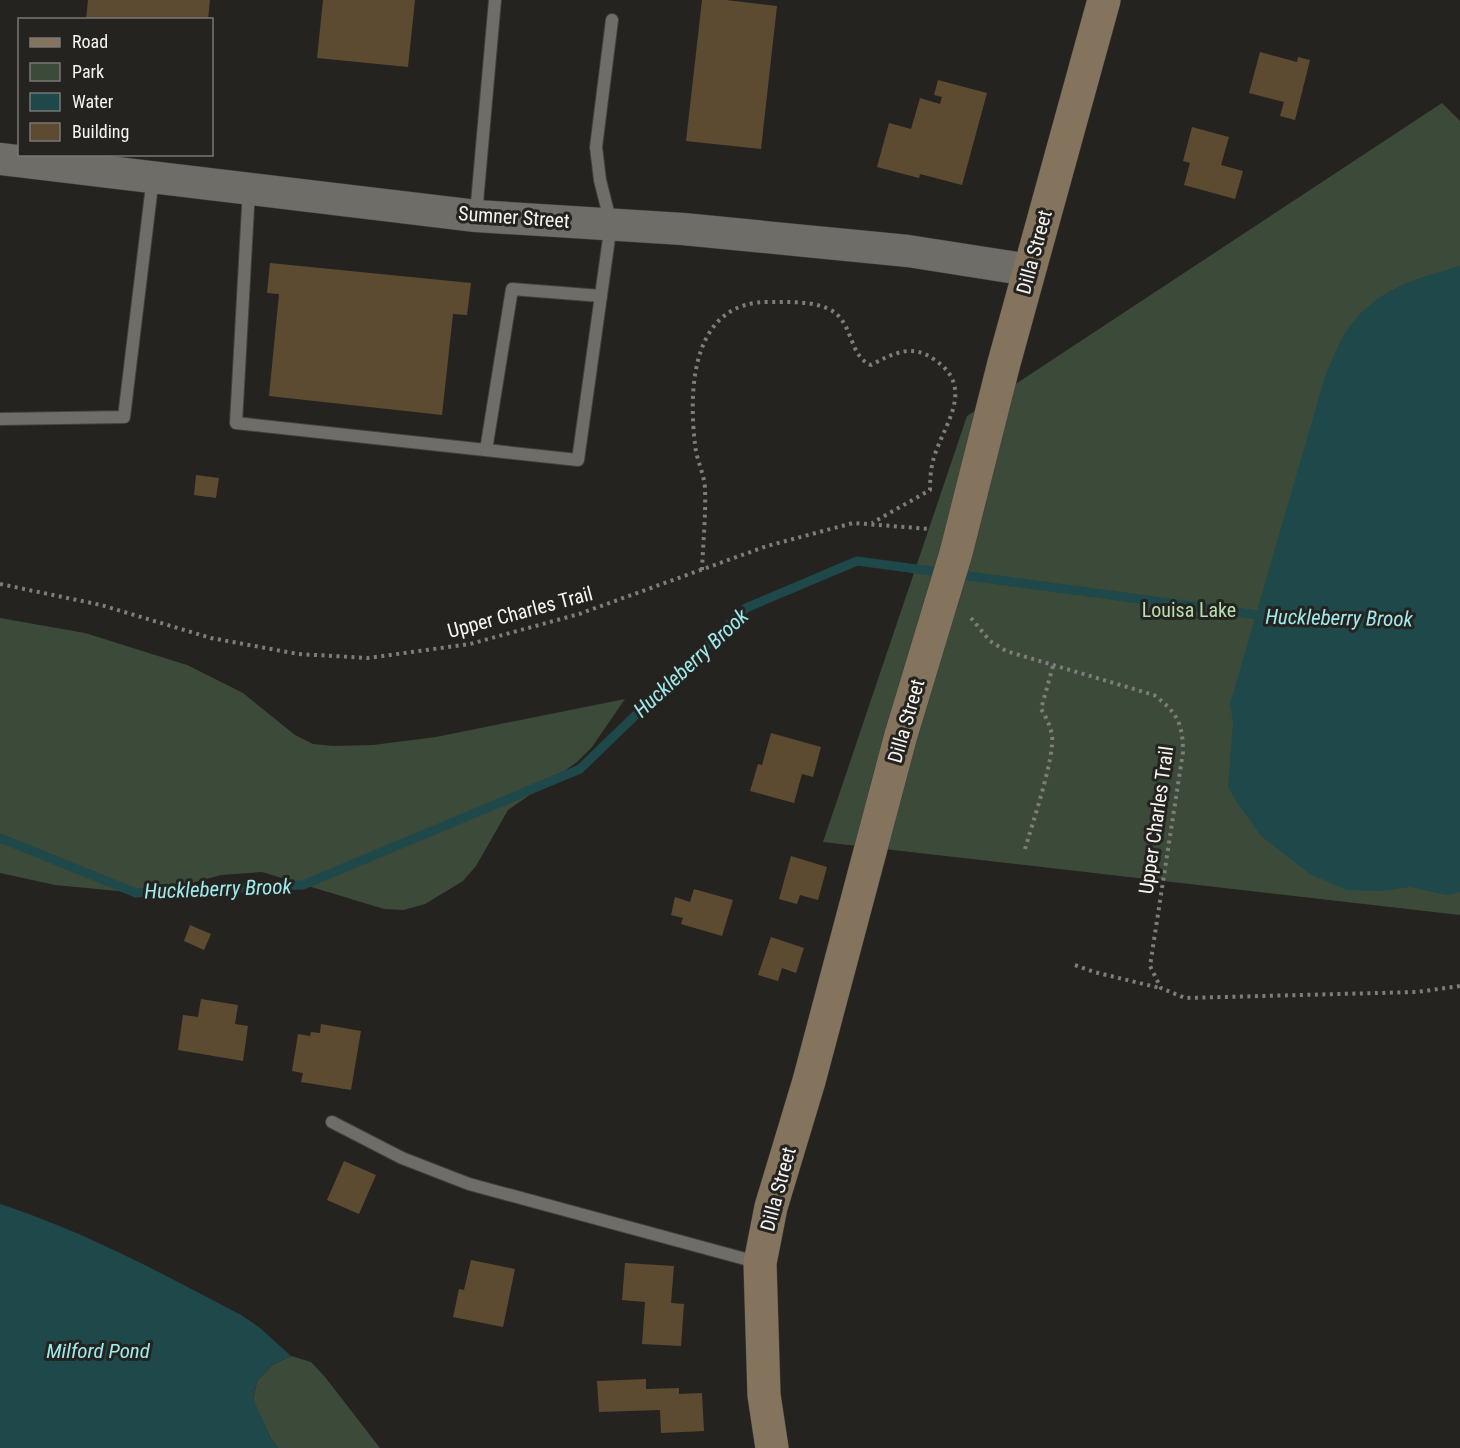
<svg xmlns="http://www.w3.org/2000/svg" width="1460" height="1448" font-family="'Roboto Condensed',sans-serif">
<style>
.green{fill:#3c4a3a}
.water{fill:#1e4849}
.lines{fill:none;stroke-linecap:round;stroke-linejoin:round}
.stream{stroke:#1e4849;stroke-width:9}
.building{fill:#5d4b31}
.service-casing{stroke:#41403d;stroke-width:14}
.tertiary-casing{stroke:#41403d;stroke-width:33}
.secondary-casing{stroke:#41403d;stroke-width:34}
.path{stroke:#7e7d7a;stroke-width:4;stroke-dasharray:3 4.5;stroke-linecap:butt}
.service{stroke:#6e6d68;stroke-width:12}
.tertiary{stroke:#6e6d68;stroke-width:32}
.secondary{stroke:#84745e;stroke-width:33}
.labels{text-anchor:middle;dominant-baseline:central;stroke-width:6;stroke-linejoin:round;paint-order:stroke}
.street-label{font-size:20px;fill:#f6f5f2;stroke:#252320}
.park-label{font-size:20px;fill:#b7dfb0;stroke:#252320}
.water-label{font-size:21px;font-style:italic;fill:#9eebee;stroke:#252320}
</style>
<rect width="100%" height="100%" fill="#252320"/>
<!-- green -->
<g class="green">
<path d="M1442,103l18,18v794l-637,-73 144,-426z"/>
<path d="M0,618l85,15 102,32 56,28 52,42 18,9 20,2 40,-1 63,-8 189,-38 -33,48 -15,15 -69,48 -32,56 -13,15 -38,23 -21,6 -20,-1 -122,-37 -41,3 -62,17 -21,1 -83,-8 -55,-12z"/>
<path d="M291,1356l20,6 14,15 55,71h-102l-7,-9 -18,-39 4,-19 15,-16z"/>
</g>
<!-- water -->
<g class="water">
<path d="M1460,266v626l-14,3 -36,-8 -29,4 -34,-1 -37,-16 -49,-38 -23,-32 -10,-17 5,-65 -3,-18 96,-331c6,-12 11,-26 18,-38 28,-45 68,-55 116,-69z"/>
<path d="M0,1204c86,28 161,69 241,111l18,12 32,29 -19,9 -15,16 -4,18 18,40 7,9h-278z"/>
</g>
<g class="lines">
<!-- stream -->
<path class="stream" d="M0,838l136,55 167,-8 277,-116 166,-161 111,-47 409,55"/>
</g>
<!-- building -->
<g class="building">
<path d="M88,0h122l-2,20h-122z"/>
<path d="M323,0h92l-7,67 -91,-9z"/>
<path d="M702,0h24l51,6 -16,143 -75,-8z"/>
<path d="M1260,52l37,10 1,-5 12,3 -15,60 -15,-4 4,-14 -35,-9z"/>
<path d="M938,80l49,13 -25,92 -42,-11 -1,4 -42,-11 12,-44 22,6 9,-31 20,6 2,-7 -8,-2z"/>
<path d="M1192,127l37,10 -8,28 22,6 -8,28 -51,-14 6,-22 -7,-2z"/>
<path d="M270,263l201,20 -4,32 -14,-1 -11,101 -173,-19 10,-102 -12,-1z"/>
<path d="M196,475l23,3 -3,20 -22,-3z"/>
<path d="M771,733l50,14 -8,30 -11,-3 -8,29 -44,-12 8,-27 4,1z"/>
<path d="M791,856l36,11 -9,33 -18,-5 -3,9 -18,-5z"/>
<path d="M694,889l39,11 -11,36 -41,-12 2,-6 -12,-3 4,-18 15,5z"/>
<path d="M190,925l21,9 -7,16 -20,-9z"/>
<path d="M771,937l33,11 -8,25 -14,-5 -4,13 -20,-6z"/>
<path d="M201,999l37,6 -3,19 13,2 -5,35 -65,-11 5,-35 15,2z"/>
<path d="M321,1024l40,7 -10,59 -50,-8 2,-9 -11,-2 6,-37 12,2 1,-4 9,1z"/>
<path d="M344,1161l32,14 -17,39 -32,-14z"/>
<path d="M471,1260l44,9 -12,58 -50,-10 6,-28 5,1z"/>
<path d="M625,1263l49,3 -3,37 13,1 -3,42 -39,-2 3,-42 -23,-2z"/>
<path d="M646,1379v10l33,-1v6l23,-1 2,38 -43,2 -1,-23 -61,2 -2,-31z"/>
</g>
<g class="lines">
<defs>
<g id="service">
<path d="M249,189l-13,234 342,37 33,-236 -11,-44 -4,-33 16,-127"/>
<path d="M476,214l19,-214"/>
<path d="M0,419l124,-2 29,-240"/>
<path d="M486,450l26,-161 89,7"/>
<path d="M332,1122l70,36 67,26 291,79"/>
</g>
<path id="tertiary" d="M0,159l476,57 207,13 225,22 121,19"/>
<path id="secondary" d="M772,1448l-8,-53 -4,-132 11,-56 38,-126 92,-346 55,-182 48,-190 100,-363"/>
</defs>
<!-- service casing -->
<use href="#service" class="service-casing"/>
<!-- tertiary casing -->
<use href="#tertiary" class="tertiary-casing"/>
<!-- secondary casing -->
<use href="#secondary" class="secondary-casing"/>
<!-- path -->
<g class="path">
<path d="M702,570c1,-27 4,-55 3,-82 -1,-15 -9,-29 -10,-44 -7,-59 -2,-144 76,-142 19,0 40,-1 58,7 25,12 19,47 42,56 23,-12 41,-22 64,-5 39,27 12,60 0,94 -4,12 -5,23 -5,36l-58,33"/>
<path d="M0,584l101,21 110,33 87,16 70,4 102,-14 109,-30 188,-68 86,-23 77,6"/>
<path d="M971,618l19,23 16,10 148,44c23,17 29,29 29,57l-33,214 11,22 24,10 232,-6 43,-6"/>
<path d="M1025,849c7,-24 30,-92 27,-114 -2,-10 -6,-18 -11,-26l12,-43"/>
<path d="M1075,965l19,7 66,16"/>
</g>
<!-- service -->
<use href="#service" class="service"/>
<!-- tertiary -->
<use href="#tertiary" class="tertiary"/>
<!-- secondary -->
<use href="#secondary" class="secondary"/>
</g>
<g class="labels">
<!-- street labels -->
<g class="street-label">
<text transform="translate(514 217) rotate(4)">Sumner Street</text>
<text transform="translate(1034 252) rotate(-75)">Dilla Street</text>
<text transform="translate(520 612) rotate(-15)">Upper Charles Trail</text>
<text transform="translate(906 721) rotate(-74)">Dilla Street</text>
<text transform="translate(1156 820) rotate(-82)">Upper Charles Trail</text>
<text transform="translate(778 1189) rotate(-75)">Dilla Street</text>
</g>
<!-- park labels -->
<g class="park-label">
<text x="1189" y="610">Louisa Lake</text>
</g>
<!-- water labels -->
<g class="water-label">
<text transform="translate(1339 618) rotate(1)">Huckleberry Brook</text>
<text transform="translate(691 663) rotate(-43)">Huckleberry Brook</text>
<text transform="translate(218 889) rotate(-2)">Huckleberry Brook</text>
<text x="98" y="1351">Milford Pond</text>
</g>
</g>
<!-- legend -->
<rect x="18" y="18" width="195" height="138" fill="#252320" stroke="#797774" stroke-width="1.5"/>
<rect x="30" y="38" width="30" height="9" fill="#84745e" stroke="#797774" stroke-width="1.5"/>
<text x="72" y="48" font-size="18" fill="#f6f5f2">Road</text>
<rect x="30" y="63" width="30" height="18" fill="#3c4a3a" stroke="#797774" stroke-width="1.5"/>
<text x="72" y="78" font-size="18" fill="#f6f5f2">Park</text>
<rect x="30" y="93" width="30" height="18" fill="#1e4849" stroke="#797774" stroke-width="1.5"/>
<text x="72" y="108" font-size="18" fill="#f6f5f2">Water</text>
<rect x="30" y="123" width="30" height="18" fill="#5d4b31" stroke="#797774" stroke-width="1.5"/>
<text x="72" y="138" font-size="18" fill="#f6f5f2">Building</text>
</svg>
